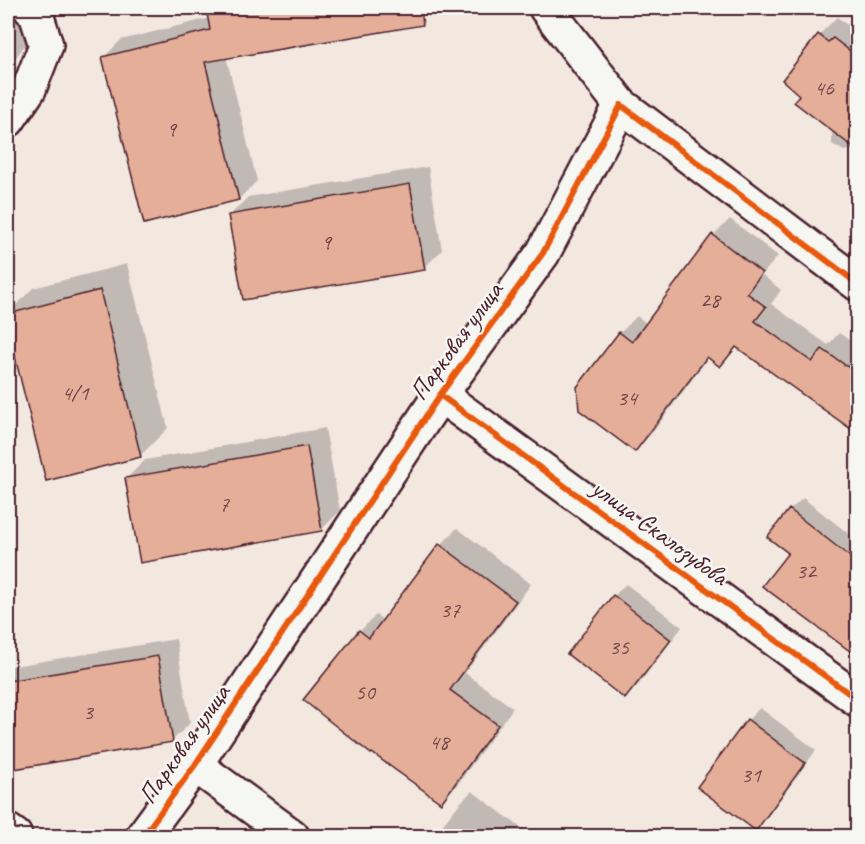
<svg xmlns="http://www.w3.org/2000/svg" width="865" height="844" font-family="Caveat,sans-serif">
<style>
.shadow{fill:#0003}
.building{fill:#e4ae99;stroke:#4a1f2b;stroke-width:1.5}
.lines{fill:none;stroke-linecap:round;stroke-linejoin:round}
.street-casing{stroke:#4a1f2b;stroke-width:38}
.street{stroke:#f6f6f2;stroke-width:33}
.cycleway-casing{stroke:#f6f6f2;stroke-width:10}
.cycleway{stroke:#e8590c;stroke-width:6}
.labels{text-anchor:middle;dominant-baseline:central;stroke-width:5;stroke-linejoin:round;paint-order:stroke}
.number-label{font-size:22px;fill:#704346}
.street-label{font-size:26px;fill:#4a1f2b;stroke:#f6f6f2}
</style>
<rect width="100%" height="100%" fill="#f2e8e0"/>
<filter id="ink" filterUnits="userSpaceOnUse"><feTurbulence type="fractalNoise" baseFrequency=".0167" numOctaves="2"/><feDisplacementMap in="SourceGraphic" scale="12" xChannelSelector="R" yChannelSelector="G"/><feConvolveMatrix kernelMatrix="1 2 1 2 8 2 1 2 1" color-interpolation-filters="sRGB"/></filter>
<g filter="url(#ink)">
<!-- shadow -->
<g class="shadow">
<path d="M8,8l29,21 -29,39z"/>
<path d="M208,8h184l1,7h3l-1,-7h19v2l-18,18 -170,28 31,125 -18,18 -94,23 -42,-164 18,-18 89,-22z"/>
<path d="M837,17l10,8 5,-4 6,4v124l-14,2 -12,-7v-15l-30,-35 17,-59z"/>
<path d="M428,167l14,83 -18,18 -194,-53 18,-18z"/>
<path d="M730,219l48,37 -16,19 19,15 -10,14 57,41 11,-12 19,13v79l-120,-78 -18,18 -11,-8 -57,76 -17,17 -56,-62 41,-55 17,-17 10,8 67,-89z"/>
<path d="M127,264l41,164 -27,27 -94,24 -39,-156v-10l25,-25z"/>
<path d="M325,428l15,83 -18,18 -180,33 -15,-84 18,-18z"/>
<path d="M803,498l55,43v115l-67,-103 -1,-43z"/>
<path d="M457,528l74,56 -66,89 48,35 -56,77 -16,16 -81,-170 16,-16 8,6 57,-76z"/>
<path d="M626,584l56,43 -44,58 -13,12 -11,-101z"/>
<path d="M176,639l14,84 -18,18 -164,27v-101z"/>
<path d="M760,708l56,42 -48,66 -13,13 -7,-109z"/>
<path d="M472,791l52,39 -5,6h-85l25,-32z"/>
<path d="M11,815l29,21h-32z"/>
</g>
<!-- building -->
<g class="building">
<path d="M206,8h215l2,17 -218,37 34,138 -95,24 -42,-167 108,-27z"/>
<path d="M818,34l10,8 5,-4 25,19v94l-64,-49 5,-7 -17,-15z"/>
<path d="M410,184l15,86 -182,30 -15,-85z"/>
<path d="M712,234l50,39 -15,20 19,14 -11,14 57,41 10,-13 36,25v60l-122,-87 -16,20 -13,-10 -72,95 -56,-42 -2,-23 42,-55 13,10z"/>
<path d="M100,290l41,167 -95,24 -38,-152v-15z"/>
<path d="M307,446l15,85 -182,32 -15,-85z"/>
<path d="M789,509l69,54v94l-96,-71 26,-33 -21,-16z"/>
<path d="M439,544l77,57 -66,89 48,35 -57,78 -69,-50 -1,1 -68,-54 56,-70 10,8z"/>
<path d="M613,595l58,45 -46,59 -58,-45z"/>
<path d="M158,656l15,86 -165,28v-89z"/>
<path d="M747,719l58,44 -49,68 -59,-44z"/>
</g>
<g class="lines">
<defs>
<g id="street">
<path d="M546,8l75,97"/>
<path d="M8,120l21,-31 17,-44 -10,-31 -6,-6"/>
<path d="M440,395l418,305"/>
<path d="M195,765l97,71"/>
<path d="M8,831l7,5"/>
<path d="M143,836l52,-71 245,-370 103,-142 78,-148 237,179"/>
</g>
</defs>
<!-- street casing -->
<use href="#street" class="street-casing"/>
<!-- street -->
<use href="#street" class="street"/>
<defs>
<g id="cycleway">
<path d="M440,395l418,305"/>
<path d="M143,836l52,-71 245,-370 103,-142 78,-148 237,179"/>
</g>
</defs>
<!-- cycleway casing -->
<use href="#cycleway" class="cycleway-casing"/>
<!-- cycleway -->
<use href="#cycleway" class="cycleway"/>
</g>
</g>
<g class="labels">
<!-- number labels -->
<g class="number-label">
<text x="824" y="88">46</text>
<text x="171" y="129">9</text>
<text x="326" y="242">9</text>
<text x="710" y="300">28</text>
<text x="75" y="393">4/1</text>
<text x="627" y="398">34</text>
<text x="224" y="504">7</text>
<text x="806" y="571">32</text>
<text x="450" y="610">37</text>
<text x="619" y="647">35</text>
<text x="365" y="692">50</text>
<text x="88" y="712">3</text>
<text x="439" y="742">48</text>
<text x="751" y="775">31</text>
</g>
<!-- street labels -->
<g class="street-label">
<text transform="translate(456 341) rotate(-54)">Парковая улица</text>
<text transform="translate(660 532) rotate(36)">улица Скалозубова</text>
<text transform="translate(184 744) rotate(-55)">Парковая улица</text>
</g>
</g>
<!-- margin -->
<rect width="865" height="844" fill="none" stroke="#f6f6f2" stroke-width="30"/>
<rect x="15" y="15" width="835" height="814" fill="none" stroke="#4a1f2b" stroke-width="2" filter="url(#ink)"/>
</svg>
